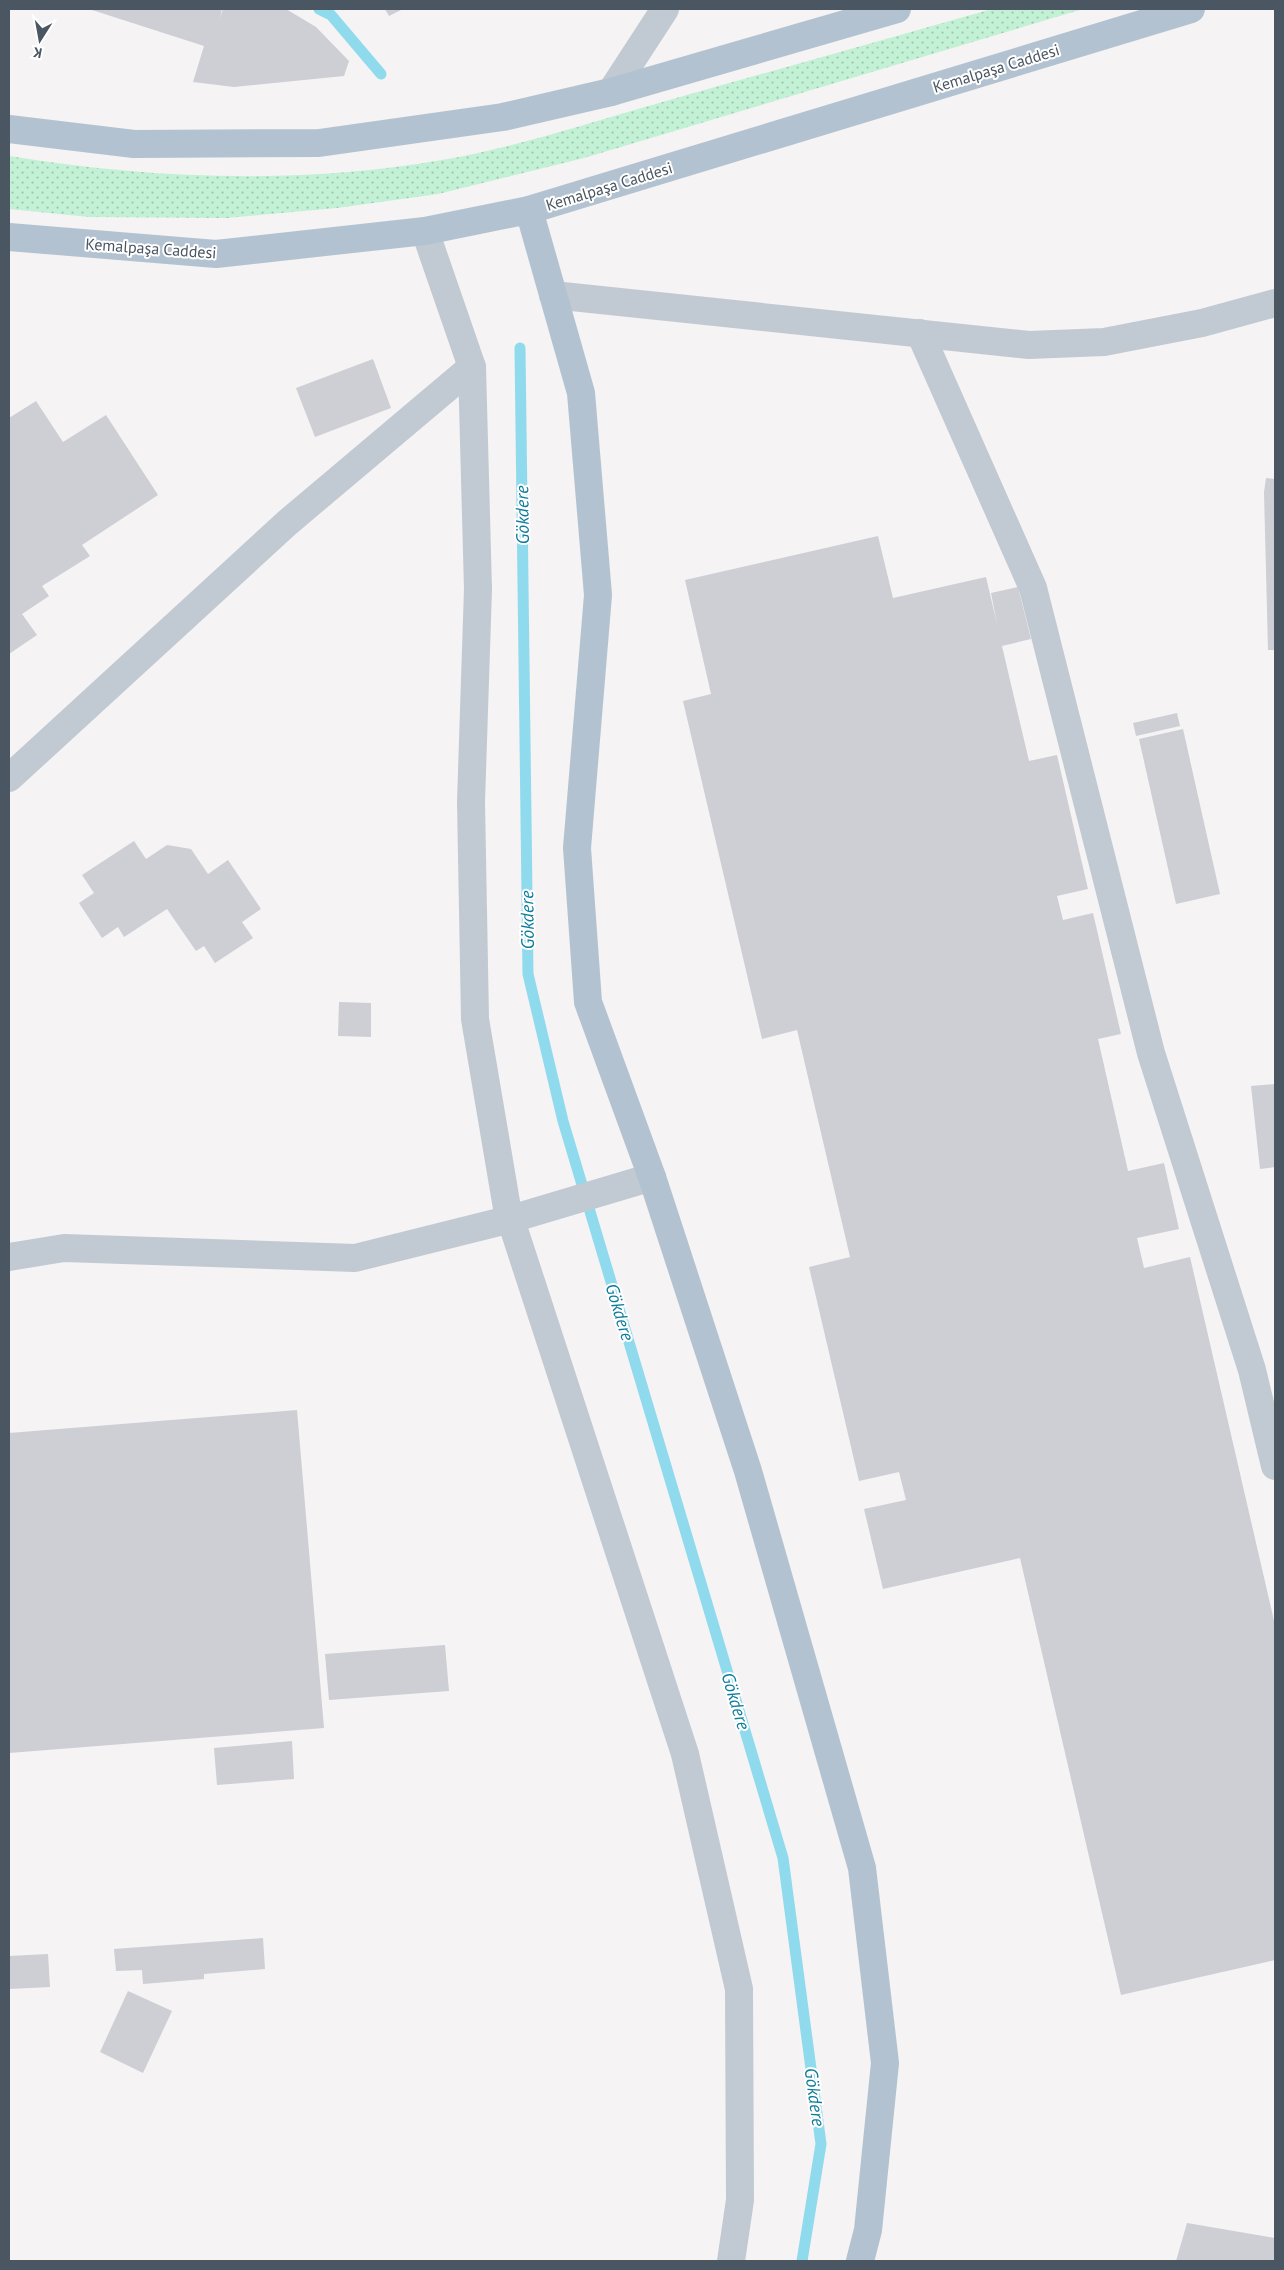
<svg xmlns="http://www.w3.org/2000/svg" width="1284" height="2270" font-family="'PT Sans',sans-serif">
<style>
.grass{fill:url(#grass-dots)}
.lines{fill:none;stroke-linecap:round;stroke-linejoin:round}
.stream{stroke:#90daee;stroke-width:11}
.building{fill:#cdcfd5}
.minor{stroke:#c1cad2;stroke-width:28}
.major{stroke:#b3c2d1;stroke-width:28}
.labels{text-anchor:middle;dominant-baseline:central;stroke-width:4;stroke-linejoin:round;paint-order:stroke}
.street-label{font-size:16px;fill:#4a5661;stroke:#fff}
.water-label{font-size:18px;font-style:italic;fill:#0c7c9b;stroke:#fff}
</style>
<defs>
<pattern id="grass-dots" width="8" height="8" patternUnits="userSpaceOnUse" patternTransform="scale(1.25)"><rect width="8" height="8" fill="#c3f1d5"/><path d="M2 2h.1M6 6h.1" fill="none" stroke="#a0c6b0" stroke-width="1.8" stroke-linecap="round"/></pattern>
</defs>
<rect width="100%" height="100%" fill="#f5f3f3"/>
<!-- grass -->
<path class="grass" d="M992,9h91l-499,149 -146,36 -101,14 -110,10 -138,-1 -80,-8v-53c142,23 290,29 433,4 71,-12 140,-35 210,-55 113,-32 227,-64 340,-96z"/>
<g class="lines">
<!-- stream -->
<g class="stream">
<path d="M319,9l12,6 50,59"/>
<path d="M520,348l8,626 35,147 220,737 38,286 -19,117"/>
</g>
</g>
<!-- building -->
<g class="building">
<path d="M89,9h133l-2,9 3,-9h63l30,18 33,34 -5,15 -110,11 -41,-5 11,-36z"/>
<path d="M385,9h18l-14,7z"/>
<path d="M373,359l18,49 -76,29 -19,-49z"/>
<path d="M36,401l27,41 43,-27 52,80 -76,50 8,11 -48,30 7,10 -27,18 15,21 -28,19v-236z"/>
<path d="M1266,478l9,1v171h-7l-4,-158z"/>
<path d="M878,536l15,62 93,-21 11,47 -6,-31 27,-6 13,52 -29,7 27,115 28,-6 31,134 -31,7 6,24 30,-7 28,121 -23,5 30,132 36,-8 15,66 -42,9 7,30 46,-11 85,368v335l-154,35 -101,-437 -137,31 -19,-80 42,-9 -7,-28 -40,9 -50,-214 41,-10 -53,-227 -35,9 -79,-338 28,-7 -26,-114z"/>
<path d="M1177,713l3,13 -44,10 -3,-13z"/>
<path d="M1183,729l37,165 -44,10 -37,-165z"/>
<path d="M134,841l12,18 21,-14 24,4 17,25 20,-14 33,49 -19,13 11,16 -38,25 -11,-17 -8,5 -29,-42 -43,28 -6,-10 -16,11 -23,-35 15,-10 -12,-18z"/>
<path d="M339,1002l32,1v34l-33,-1z"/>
<path d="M1275,1084v83l-15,2 -9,-83z"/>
<path d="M297,1410l27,318 -315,25v-320z"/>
<path d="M445,1645l4,46 -120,9 -4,-46z"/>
<path d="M292,1741l2,38 -77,6 -3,-37z"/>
<path d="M263,1938l2,31 -61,5v5l-61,5 -1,-14 -26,1 -2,-22z"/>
<path d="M48,1954l2,33 -41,2v-33z"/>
<path d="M128,1991l44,20 -29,62 -43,-21z"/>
<path d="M1187,2223l88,15v23h-99z"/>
</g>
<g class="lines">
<!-- minor -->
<g class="minor">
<path d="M611,92l54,-83"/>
<path d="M425,231l47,136 6,222 -7,213 4,217 32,189 178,546 54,235 1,211 -9,61"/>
<path d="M553,295l476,50 75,-3 98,-19 73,-20"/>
<path d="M920,333l113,255 118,465 101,317 23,96"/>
<path d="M9,778l278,-255 185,-156"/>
<path d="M9,1257l55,-9 291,10 156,-39 141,-42"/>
</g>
<!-- major -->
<g class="major">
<path d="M9,129l125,15 185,-1 184,-26 108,-25 286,-83"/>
<path d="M529,210l52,183 17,202 -21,253 11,154 64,175 96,294 114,397 23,195 -17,167 -8,31"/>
<path d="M9,237l207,17 209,-23 104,-21 662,-201"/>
</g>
</g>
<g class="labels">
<!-- street labels -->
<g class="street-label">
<text transform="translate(996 68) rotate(-17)">Kemalpaşa Caddesi</text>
<text transform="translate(609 186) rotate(-17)">Kemalpaşa Caddesi</text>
<text transform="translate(151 248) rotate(4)">Kemalpaşa Caddesi</text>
</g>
<!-- water labels -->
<g class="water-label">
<text transform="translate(522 515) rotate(-91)">Gökdere</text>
<text transform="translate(527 920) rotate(-91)">Gökdere</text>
<text transform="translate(620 1312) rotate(73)">Gökdere</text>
<text transform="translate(736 1701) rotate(73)">Gökdere</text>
<text transform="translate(815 2097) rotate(82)">Gökdere</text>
</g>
</g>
<!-- border -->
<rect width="1284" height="2270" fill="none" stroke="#4a5661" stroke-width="20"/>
<!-- north arrow -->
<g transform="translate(40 40) rotate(191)" stroke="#ffffff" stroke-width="4" paint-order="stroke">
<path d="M0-4L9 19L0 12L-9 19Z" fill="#4a5661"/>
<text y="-8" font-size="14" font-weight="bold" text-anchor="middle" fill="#4a5661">K</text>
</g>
</svg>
